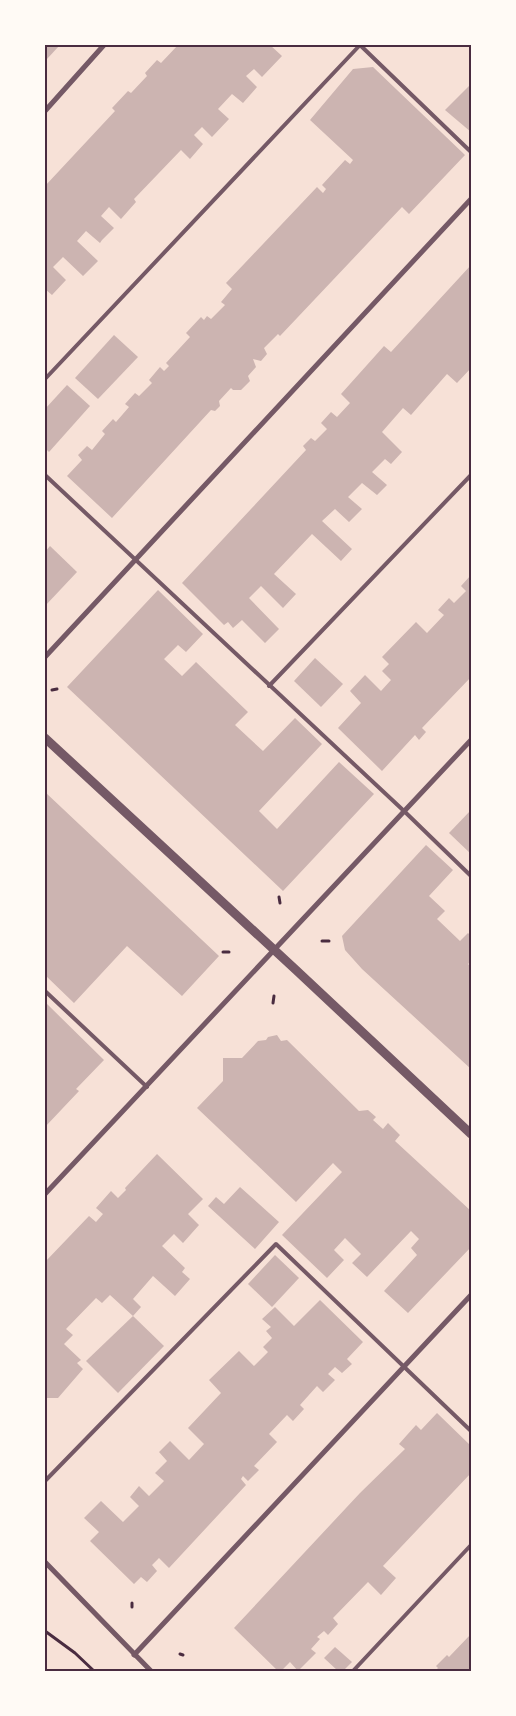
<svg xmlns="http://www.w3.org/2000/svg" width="516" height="1716" font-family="Helvetica,sans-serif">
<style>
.building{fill:#ccb4b1}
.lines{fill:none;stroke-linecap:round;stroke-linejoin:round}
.path{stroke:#4a2c40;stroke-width:3}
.service{stroke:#755966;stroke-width:4}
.minor{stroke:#755966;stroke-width:5}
.tertiary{stroke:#755966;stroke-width:9}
.neatline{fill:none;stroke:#4a2c40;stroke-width:2}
</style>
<rect width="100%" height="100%" fill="#f7e1d7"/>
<!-- building -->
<g class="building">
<path d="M45,45h15l-14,15z"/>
<path d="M178,45h92l12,11 -20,21 -8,-8 -8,7 11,11 -14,16 -11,-9 -14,15 11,10 -17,18 -10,-10 -8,8 9,9 -13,15 -9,-9 -47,49 2,3 -15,17 -12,-12 -8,9 13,12 -12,12 -2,3 -14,-12 -9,10 21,20 -15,15 -20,-19 -10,10 13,13 -14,15 -7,-6v-103l70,-75 -3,-3 16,-17 3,2 16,-17 -2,-3 12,-13 4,3z"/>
<path d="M373,67l92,88 -56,59 -7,-7 -122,129 -2,-2 -14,14 3,6 -6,7 -8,-2 3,8 -8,9 2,5 -9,9h-8l-2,-2 -12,13 1,5 -5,5 -4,-1 -99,108 -45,-42 15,-16 -4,-5 9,-9 5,4 13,-16 -3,-3 11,-12 3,3 13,-15 -4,-3 10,-11 4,3 13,-13 -3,-3 11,-13 4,4 5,-5 -3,-3 24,-26 -4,-4 15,-16 3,3 3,-4 4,3 14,-14 -4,-3 11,-13 -6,-6 91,-96 6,6 3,-4 -4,-4 23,-25 5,4 3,-4 -43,-40 43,-51z"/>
<path d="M471,84v48l-26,-22z"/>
<path d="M471,265v103l-14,15 -10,-9 -36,41 -8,-7 -21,24 20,20 -11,12 -6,-5 -13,13 15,13 -10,10 -15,-12 -14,14 14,12 -13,13 -14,-13 -13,12 30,28 -11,12 -29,-27 -38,40 22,20 -13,14 -22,-22 -12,12 30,31 -14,14 -23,-23 -9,8 -5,-6 -4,3 -42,-42 124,-133 -3,-4 8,-8 4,3 12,-12 -6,-6 10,-11 6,5 13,-14 -9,-9 43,-48 7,6z"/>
<path d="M114,335l24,22 -40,42 -23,-21z"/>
<path d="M67,385l23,21 -41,46 -4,-4v-39z"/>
<path d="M50,546l27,26 -32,34v-54z"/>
<path d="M471,575v102l-49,51 4,4 -7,8 -4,-5 -33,36 -44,-43 23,-25 -11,-12 15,-16 16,16 10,-11 -9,-9 7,-7 -7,-7 34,-35 11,11 17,-18 -6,-5 11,-12 5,5 12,-12 -5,-5z"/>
<path d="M158,590l45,44 -17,18 -8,-7 -14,14 18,17 14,-14 52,50 -13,13 28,26 32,-33 27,26 -63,67 18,18 62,-67 35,32 -91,97 -216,-204z"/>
<path d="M315,658l28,26 -22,23 -27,-26z"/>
<path d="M45,792l174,164 -37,40 -55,-50 -53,57 -29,-28z"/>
<path d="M471,810v44l-22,-21z"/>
<path d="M426,845l27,25 -24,26 16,15 -8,8 23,22 8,-8 3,3v25l-3,3 3,3v102l-109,-100 -17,-19 -3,-14z"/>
<path d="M46,1003l58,57 -28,29 3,2 -34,36v-122z"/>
<path d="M277,1035l4,6 6,-1 72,71 9,-1 8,7 -3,3 10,9 5,-6 12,12 -5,6 76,70v36l-63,66 -24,-22 33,-36 -6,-7 8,-9 -8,-8 -44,46 -15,-14 9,-9 -16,-16 -11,12 10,10 -17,18 -45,-43 60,-63 -9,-9 -37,39 -99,-94 26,-27v-23h19l16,-17 8,-1 2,-3z"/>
<path d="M157,1154l46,45 -15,15 11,11 -16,18 -9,-9 -12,12 23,22 -3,4 8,7 -15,17 -22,-20 -20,23 8,8 -8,9 -23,-21 -8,8 -6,-5 -30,31 7,6 -9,9 17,16 -4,3 6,6 -25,29h-13v-136l44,-46 7,6 7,-8 -7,-6 15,-17 7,7 8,-8 -1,-2z"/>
<path d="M240,1187l39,35 -24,27 -47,-43 8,-9 8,7z"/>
<path d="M275,1255l24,23 -27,29 -24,-23z"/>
<path d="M320,1300l43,42 -16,17 5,5 -10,9 -7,-6 -7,7 7,6 -12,12 -6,-6 -17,19 4,4 -11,12 -6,-6 -18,19 8,8 -23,24 5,4 -11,11 -5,-5 -2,3 5,6 -77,83 -10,-10 -7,7 5,6 -10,11 -6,-5 -7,7 -44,-43 9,-9 -15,-14 17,-17 22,21 16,-16 -9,-9 9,-11 10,10 15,-15 -9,-8 12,-12 -8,-9 11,-11 19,19 15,-16 -16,-16 33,-35 -12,-13 30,-29 15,15 14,-14 -5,-5 9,-9 -6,-7 5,-4 -9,-8 13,-12 19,19z"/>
<path d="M133,1316l31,30 -46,47 -32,-32z"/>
<path d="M437,1413l34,33v27l-88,93 13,12 -15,17 -13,-13 -35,36 5,6 -10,11 -4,-4 -7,6 3,2 -9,10 5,4 -18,18 -8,-9 -9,9h-3l-44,-43 126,-135 45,-44 -6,-5 8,-9 9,-10 5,5z"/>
<path d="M471,1634v37h-36l3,-3 -2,-2 11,-11 2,2z"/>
<path d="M335,1647l17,15 -9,9h-5l-14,-13z"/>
</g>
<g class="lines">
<!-- path -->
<g class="path">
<path d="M52,690l5,-1"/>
<path d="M279,897l1,6"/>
<path d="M322,941h7"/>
<path d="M223,952h6"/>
<path d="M273,1003l1,-7"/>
<path d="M132,1607v-4"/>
<path d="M45,1631l30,22 19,18"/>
<path d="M180,1654l3,1"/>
</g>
<!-- service -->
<g class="service">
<path d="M360,45l111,107"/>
<path d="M45,379l315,-334"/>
<path d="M45,475l359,336 67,65"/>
<path d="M269,686l202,-211"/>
<path d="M45,991l102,96"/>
<path d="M45,1481l231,-237 195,187"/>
<path d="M353,1671l118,-126"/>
</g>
<!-- minor -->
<g class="minor">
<path d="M45,111l59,-66"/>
<path d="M45,657l426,-458"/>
<path d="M45,1194l426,-454"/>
<path d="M45,1562l106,109"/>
<path d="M134,1655l337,-360"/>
</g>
<!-- tertiary -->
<path class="tertiary" d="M45,738l251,232 175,164"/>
</g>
<!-- border -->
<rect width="516" height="1716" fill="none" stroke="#fffaf5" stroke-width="92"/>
<rect x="46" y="46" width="424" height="1624" class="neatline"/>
</svg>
